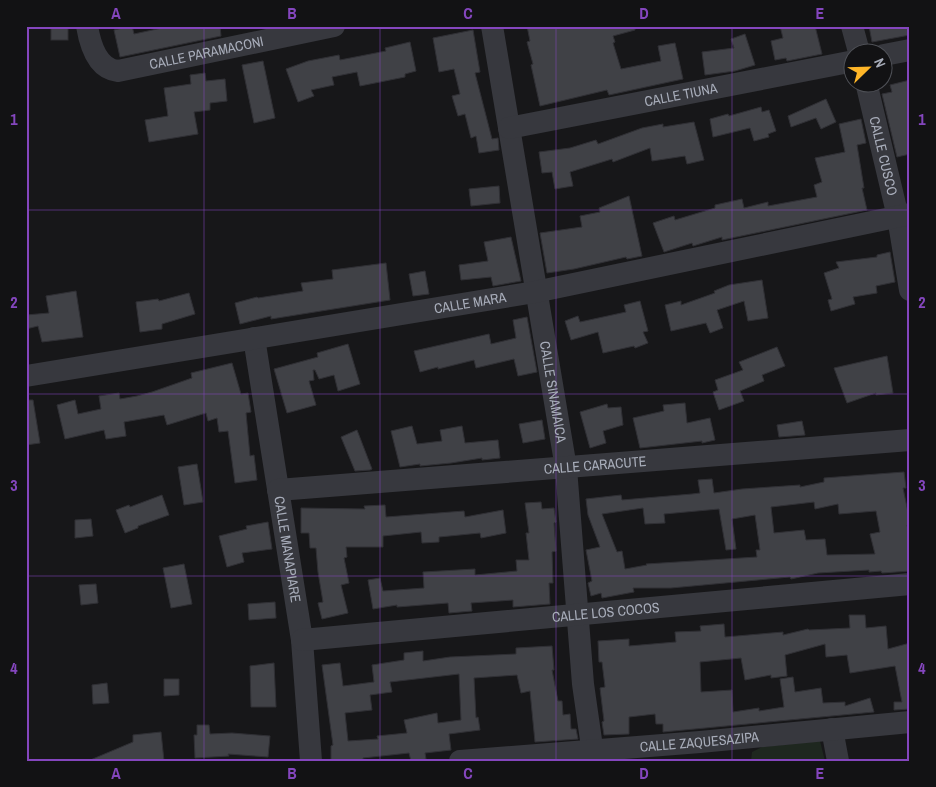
<svg xmlns="http://www.w3.org/2000/svg" width="936" height="787" viewBox="0 0 936 787" font-family="'Archivo Narrow',sans-serif">
	<style>
		.green { fill: #1e271f }
		.building { fill: #404146; stroke: #303035; fill-rule: evenodd }
		.lines { fill: none; stroke-linecap: round; stroke-linejoin: round }
		.minor { stroke: #37383e; stroke-width: 22 }
		.grid { fill: none; stroke: #8446be; stroke-width: 1; stroke-opacity: 0.55 }
		.labels { text-anchor: middle; stroke-width: 4.5; stroke-linejoin: round; paint-order: stroke }
		.street-label { font-size: 14px; fill: #a8adba; stroke: #121214 }
		.neatline { fill: none; stroke: #8446be; stroke-width: 2 }
		.grid-label { font-size: 16px; text-anchor: middle; font-weight: bold; fill: #8446be }
	</style>
	<rect width="100%" height="100%" fill="#171719"/>
	<!-- green -->
	<path class="green" d="M 820,741 L 825,761 L 751,761 L 752,752 L 762,747 Z"/>
	<!-- building -->
	<g class="building">
		<path d="M 132,26 L 134,34 L 171,26 L 220,26 L 221,36 L 120,57 L 114,30 Z"/>
		<path d="M 527,26 L 635,26 L 635,30 L 613,36 L 615,42 L 613,43 L 621,69 L 661,61 L 658,46 L 675,43 L 683,79 L 609,95 L 607,90 L 540,106 L 531,65 L 533,64 L 527,42 L 530,41 Z"/>
		<path d="M 780,26 L 815,26 L 822,54 L 787,61 L 786,58 L 775,60 L 771,41 L 783,38 Z"/>
		<path d="M 869,26 L 910,26 L 910,35 L 872,42 Z"/>
		<rect x="51" y="27" width="17" height="13"/>
		<path d="M 473,30 L 480,72 L 475,73 L 492,139 L 498,138 L 499,150 L 479,153 L 476,136 L 471,138 L 465,114 L 458,116 L 452,96 L 460,94 L 454,69 L 439,72 L 433,38 Z"/>
		<path d="M 745,34 L 755,65 L 735,71 L 705,75 L 702,52 L 734,48 L 731,39 Z"/>
		<path d="M 410,42 L 416,71 L 405,74 L 405,77 L 360,86 L 357,72 L 332,77 L 334,85 L 311,90 L 314,96 L 298,102 L 286,69 L 308,61 L 339,55 L 340,60 L 386,51 L 385,48 Z"/>
		<path d="M 263,61 L 275,118 L 254,123 L 242,65 Z"/>
		<path d="M 205,73 L 206,81 L 225,79 L 227,101 L 210,103 L 210,110 L 194,112 L 198,134 L 149,142 L 145,120 L 168,116 L 164,88 L 191,84 L 190,75 Z"/>
		<path d="M 910,80 L 910,154 L 897,157 L 882,94 L 892,92 L 890,85 Z"/>
		<path d="M 826,99 L 836,122 L 821,129 L 816,118 L 791,127 L 788,116 Z"/>
		<path d="M 761,107 L 762,112 L 769,110 L 776,131 L 768,134 L 769,137 L 754,141 L 750,128 L 713,137 L 710,119 L 728,114 L 729,116 Z"/>
		<path d="M 861,119 L 866,143 L 857,145 L 864,188 L 862,188 L 867,210 L 722,240 L 722,237 L 693,246 L 692,243 L 664,252 L 653,223 L 674,216 L 675,220 L 715,208 L 715,205 L 742,199 L 744,208 L 768,202 L 768,206 L 817,197 L 814,185 L 822,182 L 815,158 L 845,152 L 839,124 Z"/>
		<path d="M 694,122 L 704,160 L 687,164 L 685,156 L 652,161 L 650,148 L 613,162 L 612,159 L 570,172 L 573,186 L 555,189 L 552,172 L 542,173 L 539,152 L 570,148 L 596,140 L 598,144 L 642,128 L 663,124 L 663,127 Z"/>
		<path d="M 499,186 L 500,203 L 471,206 L 469,189 Z"/>
		<path d="M 629,196 L 642,256 L 627,259 L 626,257 L 574,269 L 547,273 L 540,233 L 582,227 L 580,216 L 600,212 L 599,208 Z"/>
		<path d="M 511,237 L 521,281 L 493,286 L 491,277 L 461,280 L 459,265 L 488,261 L 484,242 Z"/>
		<path d="M 890,252 L 895,282 L 876,286 L 877,293 L 853,297 L 855,304 L 831,311 L 828,300 L 832,299 L 824,273 L 839,268 L 836,262 L 877,257 L 877,255 Z"/>
		<path d="M 386,263 L 390,300 L 271,319 L 271,316 L 240,324 L 235,303 L 257,297 L 258,298 L 303,291 L 301,283 L 333,279 L 332,270 Z"/>
		<path d="M 425,271 L 429,294 L 413,296 L 409,274 Z"/>
		<path d="M 762,280 L 768,318 L 748,321 L 744,301 L 717,310 L 723,328 L 710,333 L 706,323 L 671,331 L 665,305 L 681,301 L 681,305 L 715,293 L 714,291 L 729,285 Z"/>
		<path d="M 76,291 L 83,337 L 42,342 L 38,326 L 26,329 L 26,315 L 49,313 L 46,296 Z"/>
		<path d="M 189,293 L 195,314 L 162,324 L 162,329 L 140,332 L 136,302 L 158,299 L 159,301 Z"/>
		<path d="M 640,301 L 648,331 L 643,332 L 648,343 L 635,348 L 634,346 L 603,353 L 598,332 L 571,340 L 565,321 L 578,316 L 580,322 L 626,312 L 624,305 Z"/>
		<path d="M 527,317 L 537,372 L 518,376 L 514,359 L 476,368 L 474,360 L 438,369 L 438,367 L 420,372 L 414,351 L 489,334 L 491,344 L 516,338 L 513,320 Z"/>
		<path d="M 348,344 L 360,384 L 338,391 L 334,375 L 319,379 L 315,370 L 313,370 L 314,380 L 309,381 L 316,405 L 287,413 L 274,369 L 318,357 L 317,353 Z"/>
		<path d="M 777,347 L 785,366 L 762,375 L 764,381 L 740,391 L 744,401 L 719,410 L 713,392 L 718,390 L 715,380 L 743,370 L 739,362 Z"/>
		<path d="M 887,356 L 893,393 L 876,395 L 876,393 L 847,403 L 834,368 Z"/>
		<path d="M 232,363 L 241,394 L 248,393 L 251,412 L 246,413 L 250,456 L 254,455 L 257,480 L 235,483 L 228,431 L 219,432 L 217,418 L 208,421 L 206,413 L 167,425 L 164,415 L 124,422 L 126,436 L 106,439 L 104,430 L 65,439 L 57,405 L 75,400 L 78,414 L 101,409 L 99,396 L 119,393 L 120,399 L 137,396 L 152,392 L 192,378 L 191,373 Z"/>
		<path d="M 26,400 L 33,400 L 40,443 L 26,445 Z"/>
		<path d="M 685,403 L 687,423 L 710,418 L 715,440 L 702,443 L 702,441 L 640,448 L 633,418 L 664,411 L 663,405 Z"/>
		<path d="M 607,404 L 608,408 L 621,407 L 623,425 L 603,431 L 606,443 L 590,448 L 580,412 Z"/>
		<path d="M 542,420 L 545,439 L 523,443 L 519,424 Z"/>
		<path d="M 802,421 L 805,435 L 779,437 L 777,425 Z"/>
		<path d="M 412,426 L 417,444 L 442,441 L 440,430 L 462,426 L 465,443 L 498,440 L 500,458 L 482,460 L 482,458 L 451,463 L 420,466 L 420,464 L 400,467 L 391,431 Z"/>
		<path d="M 357,430 L 372,469 L 370,470 L 355,471 L 341,437 Z"/>
		<path d="M 197,464 L 203,502 L 184,505 L 178,467 Z"/>
		<path d="M 904,472 L 906,488 L 903,488 L 910,522 L 910,524 L 907,525 L 910,537 L 910,571 L 882,573 L 881,571 L 869,572 L 869,570 L 818,573 L 791,579 L 790,577 L 671,588 L 633,588 L 634,592 L 602,598 L 601,593 L 591,596 L 588,583 L 592,581 L 586,550 L 600,547 L 588,515 L 586,499 L 621,495 L 622,500 L 692,494 L 700,493 L 698,480 L 712,479 L 714,493 L 742,489 L 800,485 L 800,487 L 824,482 L 824,478 ZM 814,502 L 815,509 L 838,504 L 839,514 L 876,511 L 880,532 L 870,534 L 875,554 L 827,555 L 825,539 L 806,540 L 804,530 L 774,533 L 771,507 ZM 643,508 L 645,524 L 665,523 L 664,514 L 719,509 L 726,550 L 736,549 L 732,519 L 755,515 L 760,550 L 756,550 L 757,557 L 646,564 L 647,565 L 625,569 L 622,551 L 617,552 L 602,514 Z"/>
		<path d="M 162,495 L 169,515 L 138,526 L 138,528 L 125,533 L 116,510 L 129,505 L 130,507 Z"/>
		<path d="M 541,502 L 542,509 L 554,508 L 556,522 L 554,523 L 556,551 L 552,552 L 553,583 L 549,583 L 550,604 L 513,607 L 513,600 L 471,603 L 472,611 L 449,613 L 448,603 L 397,607 L 397,605 L 373,609 L 368,580 L 380,578 L 383,591 L 424,588 L 423,572 L 475,569 L 475,575 L 517,571 L 516,560 L 529,560 L 526,533 L 529,533 L 525,503 Z"/>
		<path d="M 385,505 L 386,517 L 464,511 L 465,517 L 503,510 L 506,533 L 481,538 L 480,533 L 439,537 L 439,542 L 422,543 L 421,532 L 383,536 L 383,547 L 346,547 L 347,557 L 344,558 L 349,583 L 341,585 L 348,613 L 322,619 L 318,603 L 323,602 L 318,572 L 316,548 L 310,548 L 309,533 L 301,533 L 301,508 L 365,509 L 364,506 Z"/>
		<path d="M 91,519 L 93,536 L 75,538 L 75,520 Z"/>
		<path d="M 268,522 L 272,549 L 242,553 L 244,562 L 227,567 L 219,536 L 247,529 L 246,526 Z"/>
		<path d="M 184,564 L 192,604 L 171,608 L 163,568 Z"/>
		<path d="M 96,584 L 98,603 L 81,605 L 79,585 Z"/>
		<path d="M 275,602 L 276,618 L 249,620 L 248,604 Z"/>
		<path d="M 849,615 L 865,615 L 866,628 L 886,626 L 888,649 L 910,643 L 910,709 L 894,710 L 894,702 L 902,702 L 895,666 L 850,673 L 847,655 L 826,657 L 825,644 L 785,655 L 787,676 L 771,678 L 771,675 L 745,680 L 741,658 L 700,662 L 701,692 L 732,690 L 733,712 L 759,708 L 759,711 L 784,707 L 780,679 L 793,677 L 795,692 L 821,688 L 823,703 L 845,702 L 845,706 L 870,698 L 874,712 L 663,732 L 663,724 L 656,724 L 655,714 L 629,717 L 629,734 L 604,735 L 602,722 L 604,721 L 600,688 L 605,687 L 602,662 L 599,662 L 598,641 L 629,639 L 629,646 L 676,642 L 675,632 L 701,631 L 700,626 L 724,624 L 725,637 L 783,632 L 783,635 L 808,629 L 809,630 L 850,628 Z"/>
		<path d="M 552,646 L 554,670 L 552,670 L 558,701 L 562,701 L 563,715 L 570,714 L 571,729 L 576,729 L 578,739 L 535,742 L 530,691 L 521,693 L 517,675 L 474,678 L 476,718 L 478,717 L 480,730 L 449,734 L 451,750 L 425,753 L 426,759 L 418,761 L 411,761 L 409,753 L 363,758 L 363,761 L 331,761 L 331,746 L 333,745 L 322,665 L 340,663 L 343,686 L 374,682 L 372,665 L 404,660 L 404,653 L 423,651 L 423,661 L 450,657 L 516,654 L 516,648 ZM 459,674 L 461,720 L 438,723 L 437,713 L 404,720 L 407,733 L 377,736 L 378,739 L 348,741 L 345,713 L 372,710 L 370,695 L 392,692 L 390,682 Z"/>
		<path d="M 274,663 L 276,707 L 251,707 L 250,666 Z"/>
		<path d="M 164,679 L 179,679 L 179,695 L 164,696 Z"/>
		<path d="M 107,683 L 109,703 L 93,704 L 92,685 Z"/>
		<path d="M 197,725 L 209,725 L 210,734 L 232,733 L 270,736 L 268,757 L 228,754 L 229,756 L 195,758 L 194,735 L 197,735 Z"/>
		<path d="M 161,732 L 164,761 L 88,761 L 133,742 L 133,735 Z"/>
	</g>
	<g class="lines">
		<!-- minor -->
		<g class="minor">
			<path id="s1" d="M 87,26 C 90,44 97,69 118,71 L 334,26"/>
			<path id="s2" d="M 492,26 L 566,468 L 583,684 L 594,761"/>
			<path d="M 852,26 L 859,52"/>
			<path d="M 884,55 L 910,50"/>
			<path id="s3" d="M 866,82 L 898,217 L 910,290"/>
			<path id="s4" d="M 509,128 L 854,61"/>
			<path id="s5" d="M 254,338 L 302,640 L 311,761"/>
			<path id="s6" d="M 26,376 L 535,292 L 910,214"/>
			<path id="s7" d="M 278,490 L 910,440"/>
			<path id="s8" d="M 302,640 L 910,584"/>
			<path d="M 832,729 L 838,761"/>
			<path id="s9" d="M 460,761 L 700,742 L 910,722"/>
		</g>
	</g>
	<!-- grid -->
	<path class="grid" d="M 204,26 L 204,761M 380,26 L 380,761M 556,26 L 556,761M 732,26 L 732,761M 26,210 L 910,210M 26,394 L 910,394M 26,576 L 910,576"/>
	<g class="labels">
		<!-- street labels -->
		<g class="street-label">
			<text dy="5" stroke="none"><textPath href="#s1" startOffset="149">CALLE PARAMACONI</textPath></text>
			<text dy="5" stroke="none"><textPath href="#s4" startOffset="175">CALLE TIUNA</textPath></text>
			<text dy="5" stroke="none"><textPath href="#s3" startOffset="76">CALLE CUSCO</textPath></text>
			<text dy="5" stroke="none"><textPath href="#s6" startOffset="450">CALLE MARA</textPath></text>
			<text dy="5" stroke="none"><textPath href="#s2" startOffset="371">CALLE SINAMAICA</textPath></text>
			<text dy="5" stroke="none"><textPath href="#s7" startOffset="318">CALLE CARACUTE</textPath></text>
			<text dy="5" stroke="none"><textPath href="#s5" startOffset="214">CALLE MANAPIARE</textPath></text>
			<text dy="5" stroke="none"><textPath href="#s8" startOffset="305">CALLE LOS COCOS</textPath></text>
			<text dy="5" stroke="none"><textPath href="#s9" startOffset="240">CALLE ZAQUESAZIPA</textPath></text>
		</g>
	</g>
	<!-- border -->
	<rect width="936" height="787" fill="none" stroke="#121214" stroke-width="55"/>
	<!-- north arrow -->
	<g transform="translate(868 68) rotate(67)"><circle r="24" fill="#121214" stroke="#4e5056"/>
	<path d="M0-4L9 19L0 12L-9 19Z" fill="#ffb628"/>
	<text y="-8" font-size="14" font-weight="bold" text-anchor="middle" fill="#a8adba">N</text>
	</g>
	<rect x="28" y="28" width="880" height="732" class="neatline"/>
	<g class="grid-label">
		<text x="116" y="19">A</text>
		<text x="292" y="19">B</text>
		<text x="468" y="19">C</text>
		<text x="644" y="19">D</text>
		<text x="820" y="19">E</text>
		<text x="14" y="125">1</text>
		<text x="922" y="125">1</text>
		<text x="14" y="308">2</text>
		<text x="922" y="308">2</text>
		<text x="14" y="491">3</text>
		<text x="922" y="491">3</text>
		<text x="14" y="674">4</text>
		<text x="922" y="674">4</text>
		<text x="116" y="779">A</text>
		<text x="292" y="779">B</text>
		<text x="468" y="779">C</text>
		<text x="644" y="779">D</text>
		<text x="820" y="779">E</text>
	</g>
</svg>
